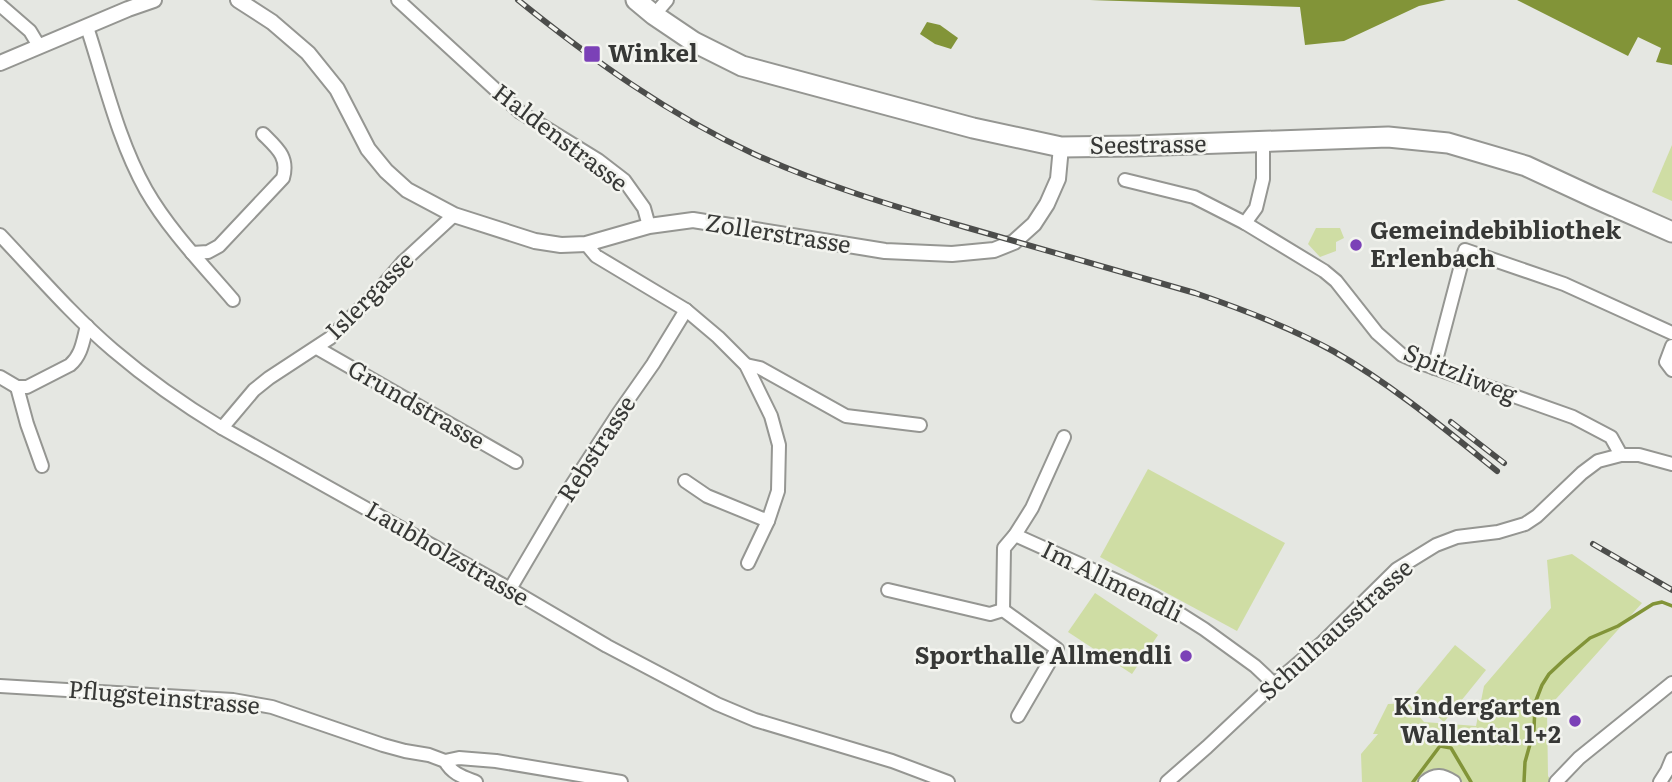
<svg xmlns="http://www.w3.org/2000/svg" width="1672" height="782" viewBox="0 0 1672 782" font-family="Literata,serif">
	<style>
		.green { fill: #cfdda4 }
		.water { fill: #829438 }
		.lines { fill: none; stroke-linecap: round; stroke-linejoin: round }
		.stream { stroke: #829438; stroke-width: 3.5 }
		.minor-casing { stroke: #959692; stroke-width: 16 }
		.tertiary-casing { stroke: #959692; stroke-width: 18 }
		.primary-casing { stroke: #959692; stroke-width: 23 }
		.minor { stroke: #fff; stroke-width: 12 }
		.tertiary { stroke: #fff; stroke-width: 14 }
		.primary { stroke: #fff; stroke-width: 19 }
		.rail-casing { stroke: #4c4d4b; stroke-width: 6 }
		.rail { stroke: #f3f4ef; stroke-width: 3.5; stroke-dasharray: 10; stroke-linecap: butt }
		.poi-dot { fill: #7b41b7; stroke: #f3f4ef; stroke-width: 2.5 }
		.labels { text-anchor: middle; stroke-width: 5; stroke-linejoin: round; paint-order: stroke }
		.poi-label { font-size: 24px; font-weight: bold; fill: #373836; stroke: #f3f4ef; text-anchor: start }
		.street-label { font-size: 24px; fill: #373836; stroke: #f3f4ef }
	</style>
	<rect width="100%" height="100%" fill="#e5e7e2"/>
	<!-- green -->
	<g class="green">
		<path d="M 1672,145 L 1672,201 L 1652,192 Z"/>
		<path d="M 1316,228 L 1340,228 L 1344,238 L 1336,242 L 1336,251 L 1320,257 L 1308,244 Z"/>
		<path d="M 1148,469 L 1285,543 L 1237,631 L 1100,557 Z"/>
		<path d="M 1572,554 L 1642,603 L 1547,709 L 1548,776 L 1552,782 L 1362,782 L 1361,754 L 1378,734 L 1373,734 L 1388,704 L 1408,703 L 1424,722 L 1476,726 L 1484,686 L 1551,608 L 1547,560 Z"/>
		<path d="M 1095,593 L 1158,635 L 1132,674 L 1068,632 Z"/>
		<path d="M 1455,645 L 1486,670 L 1444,722 L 1413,696 Z"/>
	</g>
	<!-- water -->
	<g class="water">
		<path d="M 1090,0 L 1446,0 L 1419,6 L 1344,41 L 1305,45 L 1300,7 Z"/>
		<path d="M 1517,0 L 1672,0 L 1672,65 L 1656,62 L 1661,48 L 1638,37 L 1628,56 Z"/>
		<path d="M 927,22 L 940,25 L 958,38 L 951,49 L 935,44 L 920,34 Z"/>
	</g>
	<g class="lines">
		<!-- stream -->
		<g class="stream">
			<path d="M 1413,782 L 1440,746 L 1451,748 L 1471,782"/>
			<path d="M 1524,782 L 1525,762 L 1534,730 L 1535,703 L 1542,685 L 1549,674 L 1565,659 L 1590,638 L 1618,626 L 1653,604 L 1662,602 L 1672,606"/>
		</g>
		<!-- minor casing -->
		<g class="minor-casing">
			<g id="minor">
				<path d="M 398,0 L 520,112 L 598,160 L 624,180 L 644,208 L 649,226"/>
				<path d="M 0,5 L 30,31 L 39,46"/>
				<path d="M 654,15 L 667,0"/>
				<path d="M 87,27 C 105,82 118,140 146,190 C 169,230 203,265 233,300"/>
				<path d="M 1125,180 L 1194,197 L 1245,223 L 1256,208 L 1263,179 L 1263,142"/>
				<path d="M 1245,223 L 1324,271 L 1336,281 L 1377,333 L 1402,355 L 1418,362 L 1573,417 L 1611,437 L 1621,455"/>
				<path d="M 0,235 C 37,274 72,315 113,350 C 147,379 184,405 222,428 L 510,589 L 607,646 L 717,704 L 755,720 L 892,761 L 948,782"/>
				<path d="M 586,244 L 596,256 L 686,310 L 718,337 L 746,365 L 771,416 L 779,445 L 778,491 L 768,521 L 748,563"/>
				<path d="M 192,253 L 208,252 L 219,246 L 283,178 C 289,157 277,148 263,134"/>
				<path d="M 1672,346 L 1666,362 L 1672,370"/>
				<path d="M 317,348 L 516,462"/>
				<path d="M 746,365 L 760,368 L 846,416 L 920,425"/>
				<path d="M 1434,368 L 1465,250 L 1564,284 L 1672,333"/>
				<path d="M 0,377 L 17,387"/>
				<path d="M 17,387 L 27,387 L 70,365 C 82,355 83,340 87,326"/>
				<path d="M 17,387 L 27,424 L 42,466"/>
				<path d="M 222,428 L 254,390 L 269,378 L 330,338 L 380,289 L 403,262 L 454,215"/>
				<path d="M 685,481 L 707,496 L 768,521"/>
				<path d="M 1015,535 L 1155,598 L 1204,629 L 1255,666 L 1274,684"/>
				<path d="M 510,589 L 566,494 L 618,414 L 653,364 L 686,310"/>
				<path d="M 888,590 L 990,614 L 1003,610"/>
				<path d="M 1003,610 L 1004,548 L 1015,535 L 1032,508 L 1064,437"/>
				<path d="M 1003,610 L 1057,649 L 1018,716"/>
				<path d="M 0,686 L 233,700 L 272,707 L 383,745 L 405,751 L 429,755 L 445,761 L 459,758 L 496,761 L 621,782"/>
				<path d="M 445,761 C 452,774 463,777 476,782"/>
				<path d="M 1167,782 L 1207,747 L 1274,684 L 1323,642 L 1397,569 L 1436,545 L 1457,537 L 1498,532 L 1525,524 L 1537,516 L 1582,473 L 1598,461 L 1621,455 L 1639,455 L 1672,464"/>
				<path d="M 1425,782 C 1435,773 1443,775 1454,782"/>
				<path d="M 1556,782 L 1579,758 L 1672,683"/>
				<path d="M 1660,782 L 1667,771 L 1672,759"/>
			</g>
		</g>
		<!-- tertiary casing -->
		<g class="tertiary-casing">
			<g id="tertiary">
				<path d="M 238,0 L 272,22 L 308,53 L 337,89 L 368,149 L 386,171 L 407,190 L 454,215 L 535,241 L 561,245 L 586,244 L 649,226 L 693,220 L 885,251 L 952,254 L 994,250 L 1014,242 L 1034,224 L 1047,204 L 1058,179 L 1061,147"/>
				<path d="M 0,63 L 128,9 L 154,0"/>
			</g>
		</g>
		<!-- primary casing -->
		<g class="primary-casing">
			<path id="primary" d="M 636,0 L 654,15 L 694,42 L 742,66 L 973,128 L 1061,147 L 1135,146 L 1388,137 L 1448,143 L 1526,166 L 1595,198 L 1672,232"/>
		</g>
		<!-- minor -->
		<use href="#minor" class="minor"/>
		<!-- tertiary -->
		<use href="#tertiary" class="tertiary"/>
		<!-- primary -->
		<use href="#primary" class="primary"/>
		<!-- rail casing -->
		<g class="rail-casing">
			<g id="rail">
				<path d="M 518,0 C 591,59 668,114 754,154 C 822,185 893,206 965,227 C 1041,249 1118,271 1195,293 C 1242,309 1289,327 1333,351 C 1391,384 1445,429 1497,471"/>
				<path d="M 1451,422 L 1504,463"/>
				<path d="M 1593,544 L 1672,590"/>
			</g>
		</g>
		<!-- rail -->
		<use href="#rail" class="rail"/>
	</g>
	<!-- markers -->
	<g class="poi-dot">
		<rect x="583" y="45" width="18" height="18" rx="3.5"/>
		<circle cx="1356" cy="245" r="7"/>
		<circle cx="1186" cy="656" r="7"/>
		<circle cx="1575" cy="721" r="7"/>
	</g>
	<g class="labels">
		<!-- poi labels -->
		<g class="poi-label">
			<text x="608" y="62">Winkel</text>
			<text x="1370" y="239">Gemeindebibliothek<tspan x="1370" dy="28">Erlenbach</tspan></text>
			<text x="1172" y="664" text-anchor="end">Sporthalle Allmendli</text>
			<text x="1561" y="715" text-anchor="end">Kindergarten<tspan x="1561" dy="28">Wallental 1+2</tspan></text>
		</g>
		<!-- street labels -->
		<g class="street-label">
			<text transform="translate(560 138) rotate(37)" y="8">Haldenstrasse</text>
			<text transform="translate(1148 145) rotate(-1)" y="8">Seestrasse</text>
			<text transform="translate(778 234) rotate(9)" y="8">Zollerstrasse</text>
			<text transform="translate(370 296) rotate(-45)" y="8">Islergasse</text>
			<text transform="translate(1460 374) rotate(22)" y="8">Spitzliweg</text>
			<text transform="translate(416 405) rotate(30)" y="8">Grundstrasse</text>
			<text transform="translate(597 449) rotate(-57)" y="8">Rebstrasse</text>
			<text transform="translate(447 554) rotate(30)" y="8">Laubholzstrasse</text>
			<text transform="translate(1112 582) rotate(26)" y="8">Im Allmendli</text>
			<text transform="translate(1336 630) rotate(-42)" y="8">Schulhausstrasse</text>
			<text transform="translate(164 698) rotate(5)" y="8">Pflugsteinstrasse</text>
		</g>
	</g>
</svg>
